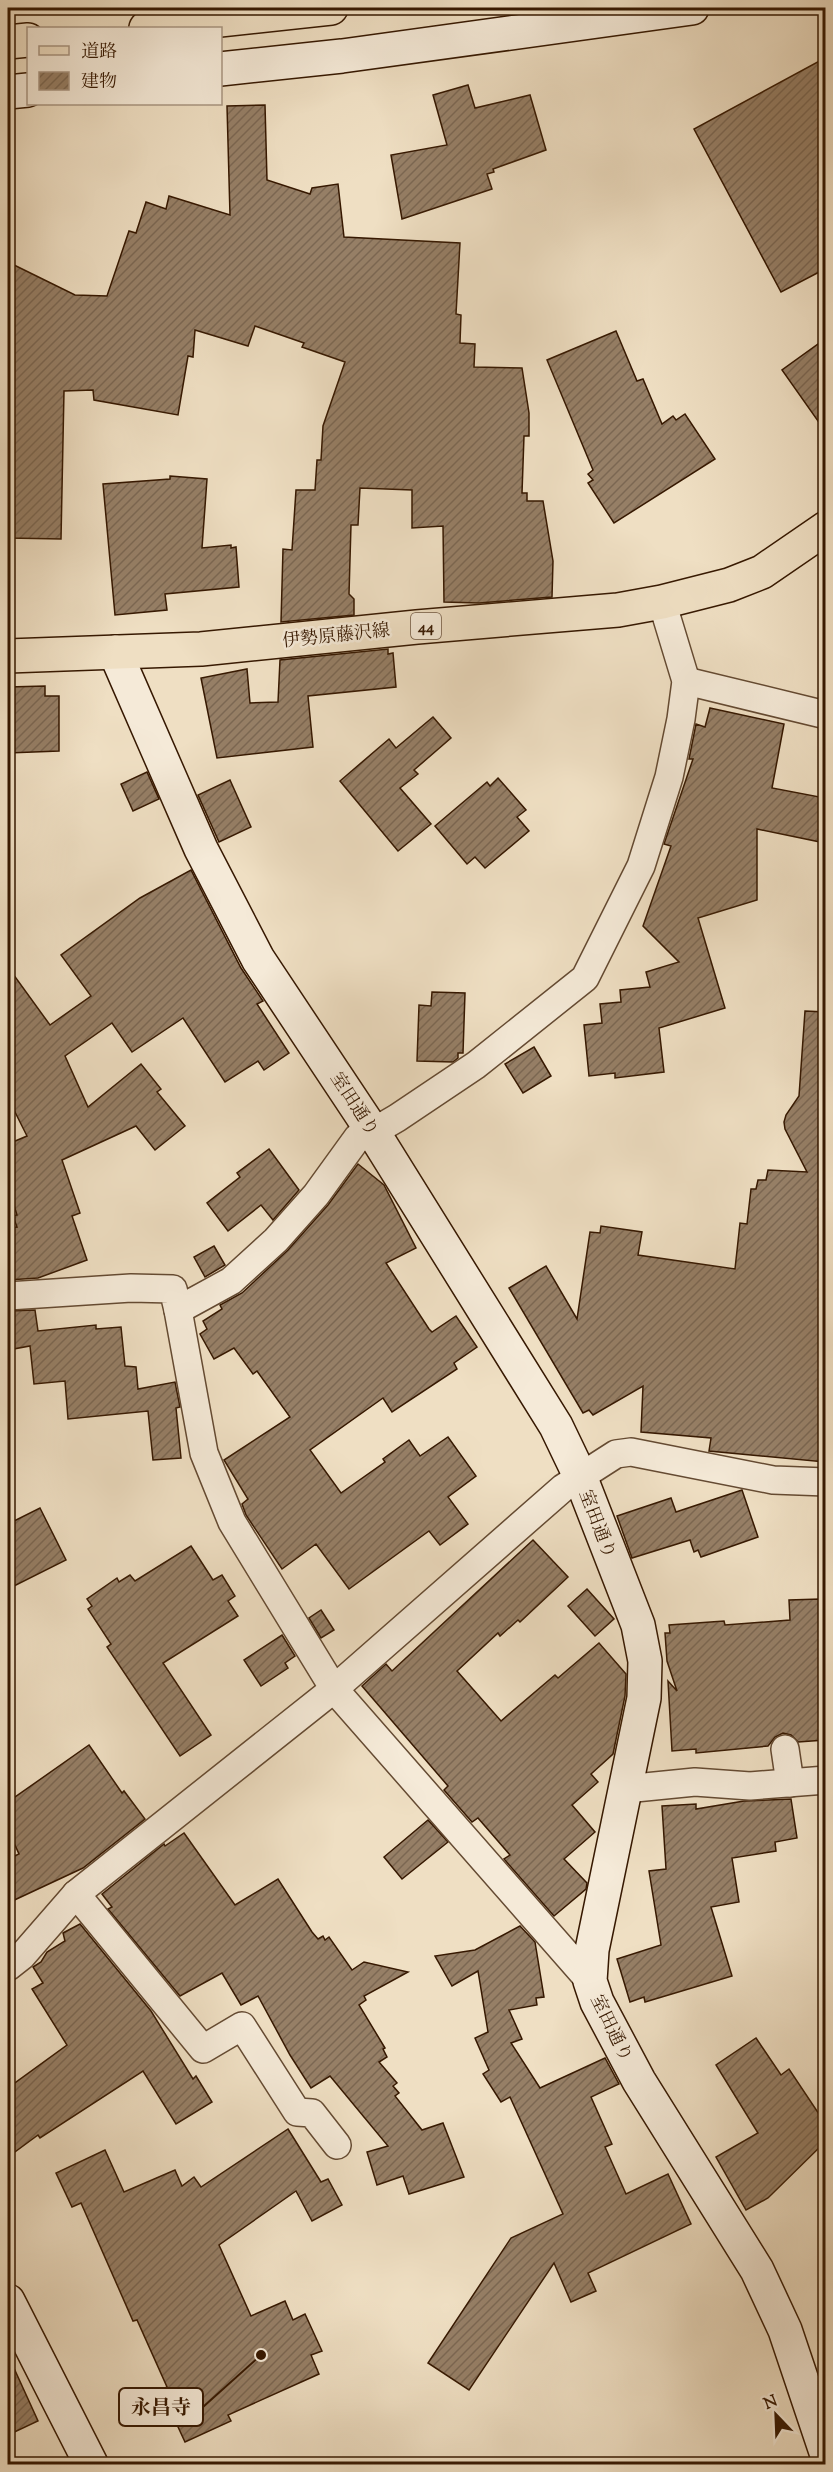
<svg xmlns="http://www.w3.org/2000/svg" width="833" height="2472" viewBox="0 0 833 2472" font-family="'Sorts Mill Goudy','Noto Serif JP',serif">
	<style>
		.building { fill: url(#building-hatch); stroke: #361801; stroke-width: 1.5 }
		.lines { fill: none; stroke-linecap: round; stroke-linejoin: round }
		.street-casing { stroke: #644a32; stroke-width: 30 }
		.secondary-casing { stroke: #361801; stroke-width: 36 }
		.primary-casing { stroke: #361801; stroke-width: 36 }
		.highway-casing { stroke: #361801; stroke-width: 36 }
		.street { stroke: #f5ead8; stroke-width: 27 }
		.secondary { stroke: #f5ead8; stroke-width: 33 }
		.primary { stroke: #efdfc3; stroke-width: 33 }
		.highway { stroke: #efdfc3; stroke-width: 33 }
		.labels { text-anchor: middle; stroke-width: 5; stroke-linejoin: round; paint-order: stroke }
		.shield { fill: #f5ead8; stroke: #6f5742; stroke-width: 1.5 }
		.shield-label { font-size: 16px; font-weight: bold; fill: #361801 }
		.street-label { font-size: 18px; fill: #361801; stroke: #f5ead8 }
		.leader { fill: none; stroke: #361801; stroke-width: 2 }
		.callout-dot { fill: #361801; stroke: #f5ead8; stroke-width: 2 }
		.callout { fill: #f5ead8; stroke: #361801; stroke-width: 2 }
		.callout-label { font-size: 20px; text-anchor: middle; font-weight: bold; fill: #361801 }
	</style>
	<defs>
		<pattern id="building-hatch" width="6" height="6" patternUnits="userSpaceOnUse" patternTransform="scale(1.5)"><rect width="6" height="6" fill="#967f66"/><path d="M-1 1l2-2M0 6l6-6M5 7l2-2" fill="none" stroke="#7b6752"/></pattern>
	</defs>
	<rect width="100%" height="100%" fill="#efdfc3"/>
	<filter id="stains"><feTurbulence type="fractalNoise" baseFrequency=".00333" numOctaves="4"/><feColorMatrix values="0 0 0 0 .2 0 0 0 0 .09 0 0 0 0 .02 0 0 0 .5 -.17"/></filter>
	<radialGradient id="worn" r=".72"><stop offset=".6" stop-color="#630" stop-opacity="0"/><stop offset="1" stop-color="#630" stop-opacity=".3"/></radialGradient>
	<!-- building -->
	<g class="building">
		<path d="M 825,58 L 825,269 L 781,292 L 694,129 Z"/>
		<path d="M 468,85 L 475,108 L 530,95 L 546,150 L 493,169 L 494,172 L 487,174 L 492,189 L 402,219 L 391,155 L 447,145 L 433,95 Z"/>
		<path d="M 265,105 L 267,180 L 310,194 L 312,188 L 338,184 L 344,237 L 460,243 L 456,314 L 461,315 L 460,343 L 475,344 L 474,367 L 522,368 L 529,413 L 529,436 L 524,436 L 522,493 L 527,493 L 527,501 L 543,501 L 553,561 L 552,597 L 479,603 L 444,602 L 443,526 L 412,528 L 412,490 L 360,488 L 358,525 L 351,525 L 349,594 L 354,599 L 354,615 L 281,622 L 283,549 L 292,550 L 296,490 L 315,490 L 317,460 L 321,460 L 323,426 L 345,362 L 302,347 L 304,343 L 255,326 L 248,346 L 195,330 L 193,357 L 188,356 L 178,415 L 94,400 L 93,390 L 64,391 L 61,539 L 8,538 L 8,262 L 75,295 L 107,296 L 129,231 L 136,233 L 146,202 L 166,209 L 169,196 L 230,215 L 227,106 Z"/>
		<path d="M 616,331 L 637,381 L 643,379 L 662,424 L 673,416 L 676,420 L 685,414 L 715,459 L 614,523 L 588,483 L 593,480 L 588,474 L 593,470 L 547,360 Z"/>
		<path d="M 825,339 L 825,431 L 782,370 Z"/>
		<path d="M 170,476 L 207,479 L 202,548 L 231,545 L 231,548 L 236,547 L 239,587 L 165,594 L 167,610 L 115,615 L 103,484 L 170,479 Z"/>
		<path d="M 388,649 L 388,654 L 393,653 L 396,687 L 308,696 L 313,747 L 217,758 L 201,678 L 247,669 L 250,703 L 278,702 L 280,660 Z"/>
		<path d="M 45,686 L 45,696 L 59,696 L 59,751 L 8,753 L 8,687 Z"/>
		<path d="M 710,708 L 784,724 L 772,788 L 825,798 L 825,843 L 757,829 L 757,900 L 698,918 L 725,1008 L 659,1028 L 664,1072 L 615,1078 L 615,1073 L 589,1076 L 584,1025 L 602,1023 L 600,1004 L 621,1002 L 620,990 L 650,987 L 646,972 L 679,962 L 643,926 L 671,846 L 664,844 L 693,759 L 689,759 L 696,724 L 705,727 Z"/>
		<path d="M 433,717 L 451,738 L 414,770 L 418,774 L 400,788 L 431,824 L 398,851 L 340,781 L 389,739 L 396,748 Z"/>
		<path d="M 147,772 L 159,799 L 133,811 L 121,784 Z"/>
		<path d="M 498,778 L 526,810 L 517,817 L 529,831 L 485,868 L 475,857 L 467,864 L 435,826 L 487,782 L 490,786 Z"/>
		<path d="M 230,780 L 251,827 L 219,842 L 198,795 Z"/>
		<path d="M 191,870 L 241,968 L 263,1001 L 257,1004 L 289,1053 L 264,1070 L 258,1061 L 225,1082 L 183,1018 L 132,1052 L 112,1023 L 65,1056 L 88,1107 L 141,1064 L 161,1089 L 157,1092 L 185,1126 L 155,1150 L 136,1126 L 62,1160 L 80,1213 L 72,1216 L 87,1260 L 38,1278 L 8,1280 L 8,1228 L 17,1227 L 13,1216 L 17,1215 L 8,1186 L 8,1144 L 27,1136 L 8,1098 L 8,967 L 50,1025 L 91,996 L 61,955 L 140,898 Z"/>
		<path d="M 432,992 L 465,993 L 463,1053 L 458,1053 L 458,1058 L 453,1062 L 417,1061 L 419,1005 L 431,1006 Z"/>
		<path d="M 805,1011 L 825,1012 L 825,1462 L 709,1451 L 711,1438 L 641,1432 L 643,1386 L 593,1415 L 589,1410 L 583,1413 L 509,1288 L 546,1266 L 577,1319 L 590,1232 L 600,1233 L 601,1226 L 642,1232 L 638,1255 L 735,1269 L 740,1223 L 747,1224 L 751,1189 L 756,1189 L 758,1180 L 766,1180 L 768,1170 L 807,1172 L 785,1129 L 784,1122 L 786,1115 L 799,1096 Z"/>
		<path d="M 534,1047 L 551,1076 L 523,1093 L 505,1064 Z"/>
		<path d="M 269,1149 L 299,1190 L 273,1220 L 261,1205 L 228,1231 L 207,1203 L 240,1177 L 237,1173 Z"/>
		<path d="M 358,1164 L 384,1185 L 416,1248 L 386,1263 L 429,1329 L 432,1332 L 456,1316 L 477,1347 L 454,1363 L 457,1369 L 392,1412 L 383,1398 L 310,1450 L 341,1493 L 385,1462 L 383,1459 L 409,1440 L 420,1456 L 448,1437 L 476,1476 L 448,1497 L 468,1524 L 440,1545 L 429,1531 L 349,1589 L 316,1544 L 282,1569 L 246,1515 L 242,1504 L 248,1499 L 224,1460 L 290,1417 L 257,1371 L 253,1374 L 234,1348 L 214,1359 L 200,1334 L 207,1329 L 203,1321 L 222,1309 L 220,1305 L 242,1293 L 288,1250 L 328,1205 Z"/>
		<path d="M 214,1246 L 225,1265 L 205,1277 L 194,1257 Z"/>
		<path d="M 35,1310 L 38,1331 L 96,1325 L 96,1329 L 121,1327 L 125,1366 L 136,1367 L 138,1389 L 175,1382 L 180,1407 L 176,1408 L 181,1458 L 153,1460 L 148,1411 L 68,1419 L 65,1381 L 34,1384 L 30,1346 L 8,1350 L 8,1311 Z"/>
		<path d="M 742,1490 L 758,1537 L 701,1557 L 698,1550 L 694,1552 L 690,1540 L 632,1558 L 617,1516 L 671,1498 L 676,1512 Z"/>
		<path d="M 40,1508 L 66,1560 L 8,1589 L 8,1524 Z"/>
		<path d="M 533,1540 L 568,1577 L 520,1622 L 518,1620 L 500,1636 L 498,1633 L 457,1671 L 501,1721 L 555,1675 L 558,1678 L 599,1643 L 626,1674 L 625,1696 L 613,1754 L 591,1774 L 598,1782 L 572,1805 L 595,1832 L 564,1859 L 587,1883 L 586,1889 L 554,1916 L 504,1859 L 510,1855 L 478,1818 L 472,1822 L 444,1790 L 448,1786 L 362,1686 L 386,1664 L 392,1671 Z"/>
		<path d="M 191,1546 L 213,1580 L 222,1575 L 235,1596 L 228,1601 L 238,1616 L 163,1663 L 211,1735 L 180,1756 L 107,1647 L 111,1644 L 88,1609 L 92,1606 L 87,1599 L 117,1578 L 119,1582 L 130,1575 L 135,1581 Z"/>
		<path d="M 587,1589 L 614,1619 L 595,1636 L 568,1606 Z"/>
		<path d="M 820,1599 L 821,1628 L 825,1628 L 825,1740 L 798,1742 L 791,1735 L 783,1733 L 775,1737 L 768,1746 L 696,1753 L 696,1749 L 672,1751 L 668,1681 L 677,1691 L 667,1661 L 665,1633 L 670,1633 L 669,1625 L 724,1621 L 725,1625 L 790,1620 L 789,1600 Z"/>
		<path d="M 321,1610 L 334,1630 L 321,1638 L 309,1618 Z"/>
		<path d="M 282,1635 L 295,1656 L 285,1663 L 288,1668 L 261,1686 L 244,1660 Z"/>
		<path d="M 89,1745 L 122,1793 L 124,1791 L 145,1819 L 83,1868 L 8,1903 L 8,1859 L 19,1854 L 8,1830 L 8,1802 Z"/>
		<path d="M 791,1799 L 797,1838 L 775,1842 L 776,1851 L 732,1858 L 739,1902 L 711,1907 L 732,1976 L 645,2002 L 644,1997 L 630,2002 L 617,1959 L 661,1945 L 649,1871 L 666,1869 L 662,1806 L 696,1804 L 696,1809 L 744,1801 Z"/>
		<path d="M 428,1820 L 448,1842 L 402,1879 L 384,1857 Z"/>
		<path d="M 184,1833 L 235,1905 L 278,1879 L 312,1932 L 318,1939 L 323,1936 L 325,1940 L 329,1937 L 352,1970 L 364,1962 L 408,1972 L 364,1996 L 366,2000 L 359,2005 L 385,2048 L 383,2049 L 387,2057 L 379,2062 L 397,2083 L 393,2086 L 399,2093 L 395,2096 L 422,2130 L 443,2123 L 464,2177 L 409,2194 L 403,2176 L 377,2185 L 367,2152 L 388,2146 L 330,2076 L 311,2088 L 290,2055 L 258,1996 L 241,2005 L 222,1973 L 180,1996 L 108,1909 L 112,1907 L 102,1894 L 164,1844 L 165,1846 Z"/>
		<path d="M 80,1924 L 151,2011 L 193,2079 L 196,2076 L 212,2102 L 176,2124 L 143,2071 L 40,2138 L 38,2135 L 8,2157 L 8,2088 L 67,2045 L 32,1989 L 43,1983 L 33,1967 L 41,1962 L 47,1952 L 65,1941 L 63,1933 Z"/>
		<path d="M 520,1926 L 535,1942 L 544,1997 L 536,1998 L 537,2005 L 509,2010 L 522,2039 L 511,2043 L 540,2088 L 605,2058 L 619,2084 L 591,2097 L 612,2144 L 605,2147 L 626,2194 L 668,2174 L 691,2224 L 588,2273 L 596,2291 L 571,2302 L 554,2263 L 469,2390 L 428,2363 L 511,2238 L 563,2214 L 510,2097 L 501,2102 L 483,2074 L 489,2070 L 475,2038 L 488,2032 L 478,1971 L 452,1986 L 435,1956 L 475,1950 Z"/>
		<path d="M 756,2038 L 781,2075 L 789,2069 L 825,2123 L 825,2142 L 768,2198 L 746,2210 L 716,2157 L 758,2133 L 716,2065 Z"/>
		<path d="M 288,2129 L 321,2182 L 328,2179 L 342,2205 L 312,2221 L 296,2191 L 219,2245 L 251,2316 L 285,2301 L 293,2320 L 305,2314 L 322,2351 L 311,2355 L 319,2374 L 228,2415 L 231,2421 L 185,2442 L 161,2390 L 167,2387 L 137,2320 L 133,2321 L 81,2203 L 72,2207 L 56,2173 L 105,2150 L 124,2192 L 175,2170 L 182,2186 L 194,2177 L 201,2187 Z"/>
		<path d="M 8,2355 L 38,2421 L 8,2435 Z"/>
	</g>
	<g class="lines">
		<!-- street casing -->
		<g class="street-casing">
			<g id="street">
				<path d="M 686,681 L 826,715"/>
				<path d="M 8,1296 L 131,1288 L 173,1289 L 178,1310 L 231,1281 L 276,1240 L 316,1195 L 358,1137 L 373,1132 L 397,1118 L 476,1065 L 585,978 L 641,866 L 669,777 L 681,719 L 686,681 L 662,602"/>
				<path d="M 178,1310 L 204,1453 L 232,1522 L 334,1689 L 590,1981"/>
				<path d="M 785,1749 L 790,1783"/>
				<path d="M 625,1789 L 695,1782 L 750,1786 L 826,1780"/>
				<path d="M 76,1894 L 203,2049 L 242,2026 L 297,2112 L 312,2113 L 337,2145"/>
				<path d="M 8,1967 L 22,1956 L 76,1894 L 334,1689 L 563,1488 L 616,1454 L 631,1452 L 773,1480 L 826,1482"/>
			</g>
		</g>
		<!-- secondary casing -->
		<g class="secondary-casing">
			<g id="secondary">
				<path d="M 220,69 L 342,56 L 692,8"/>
				<path d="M 8,92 L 28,90"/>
				<path d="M 115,652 L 201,849 L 258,959 L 373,1132 L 556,1426 L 580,1476 L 638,1625 L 645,1661 L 644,1698 L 592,1950 L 590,1981 L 597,2002 L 639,2081 L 757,2270 L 785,2330 L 826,2452"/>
				<path d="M 8,2301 L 91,2464"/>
			</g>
		</g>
		<!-- primary casing -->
		<g class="primary-casing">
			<path id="primary" d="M 8,656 L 201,649 L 417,627 L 618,610 L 662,602 L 729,585 L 762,572 L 826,528"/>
		</g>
		<!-- highway casing -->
		<g class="highway-casing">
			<g id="highway">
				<path d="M 146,28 L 331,8"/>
				<path d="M 8,42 L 28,40"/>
			</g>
		</g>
		<!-- street -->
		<use href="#street" class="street"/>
		<!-- secondary -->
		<use href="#secondary" class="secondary"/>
		<!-- primary -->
		<use href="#primary" class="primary"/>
		<!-- highway -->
		<use href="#highway" class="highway"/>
	</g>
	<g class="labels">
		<!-- shield labels -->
		<rect class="shield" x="411" y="613" width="30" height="26" rx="4.5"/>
		<g class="shield-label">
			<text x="426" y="632">44</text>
		</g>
		<!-- street labels -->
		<g class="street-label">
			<text transform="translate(336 635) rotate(-6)" y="6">伊勢原藤沢線</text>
			<text transform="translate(355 1104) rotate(57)" y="6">室田通り</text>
			<text transform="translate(598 1524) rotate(69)" y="6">室田通り</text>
			<text transform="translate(612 2028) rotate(64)" y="6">室田通り</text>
		</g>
	</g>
	<!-- callouts -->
	<path class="leader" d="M261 2355L203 2407"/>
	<circle class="callout-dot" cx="261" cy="2355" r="6"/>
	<rect class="callout" x="119" y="2388" width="84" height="38" rx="6"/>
	<g class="callout-label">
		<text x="161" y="2414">永昌寺</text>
	</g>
	<!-- margin -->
	<rect width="833" height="2472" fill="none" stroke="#efdfc3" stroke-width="30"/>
	<rect x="9" y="9" width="815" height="2454" fill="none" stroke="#361801" stroke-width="3"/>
	<rect x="15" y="15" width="803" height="2442" fill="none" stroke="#361801" stroke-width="1.5"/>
	<!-- legend -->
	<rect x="27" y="27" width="195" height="78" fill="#f5ead8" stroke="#a99682" stroke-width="1.5"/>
	<rect x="39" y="46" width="30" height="9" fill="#efdfc3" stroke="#a99682" stroke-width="1.5"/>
	<text x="81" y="57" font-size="18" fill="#361801">道路</text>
	<rect x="39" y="72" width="30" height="18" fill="url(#building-hatch)" stroke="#a99682" stroke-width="1.5"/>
	<text x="81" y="87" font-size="18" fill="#361801">建物</text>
	<!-- north arrow -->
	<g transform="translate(776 2415) rotate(337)" stroke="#f5ead8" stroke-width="4.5" paint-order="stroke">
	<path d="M0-4.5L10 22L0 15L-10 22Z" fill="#361801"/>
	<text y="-9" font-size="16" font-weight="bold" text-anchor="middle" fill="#361801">N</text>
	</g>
	<rect width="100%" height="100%" filter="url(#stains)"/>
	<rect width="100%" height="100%" fill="url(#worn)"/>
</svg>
